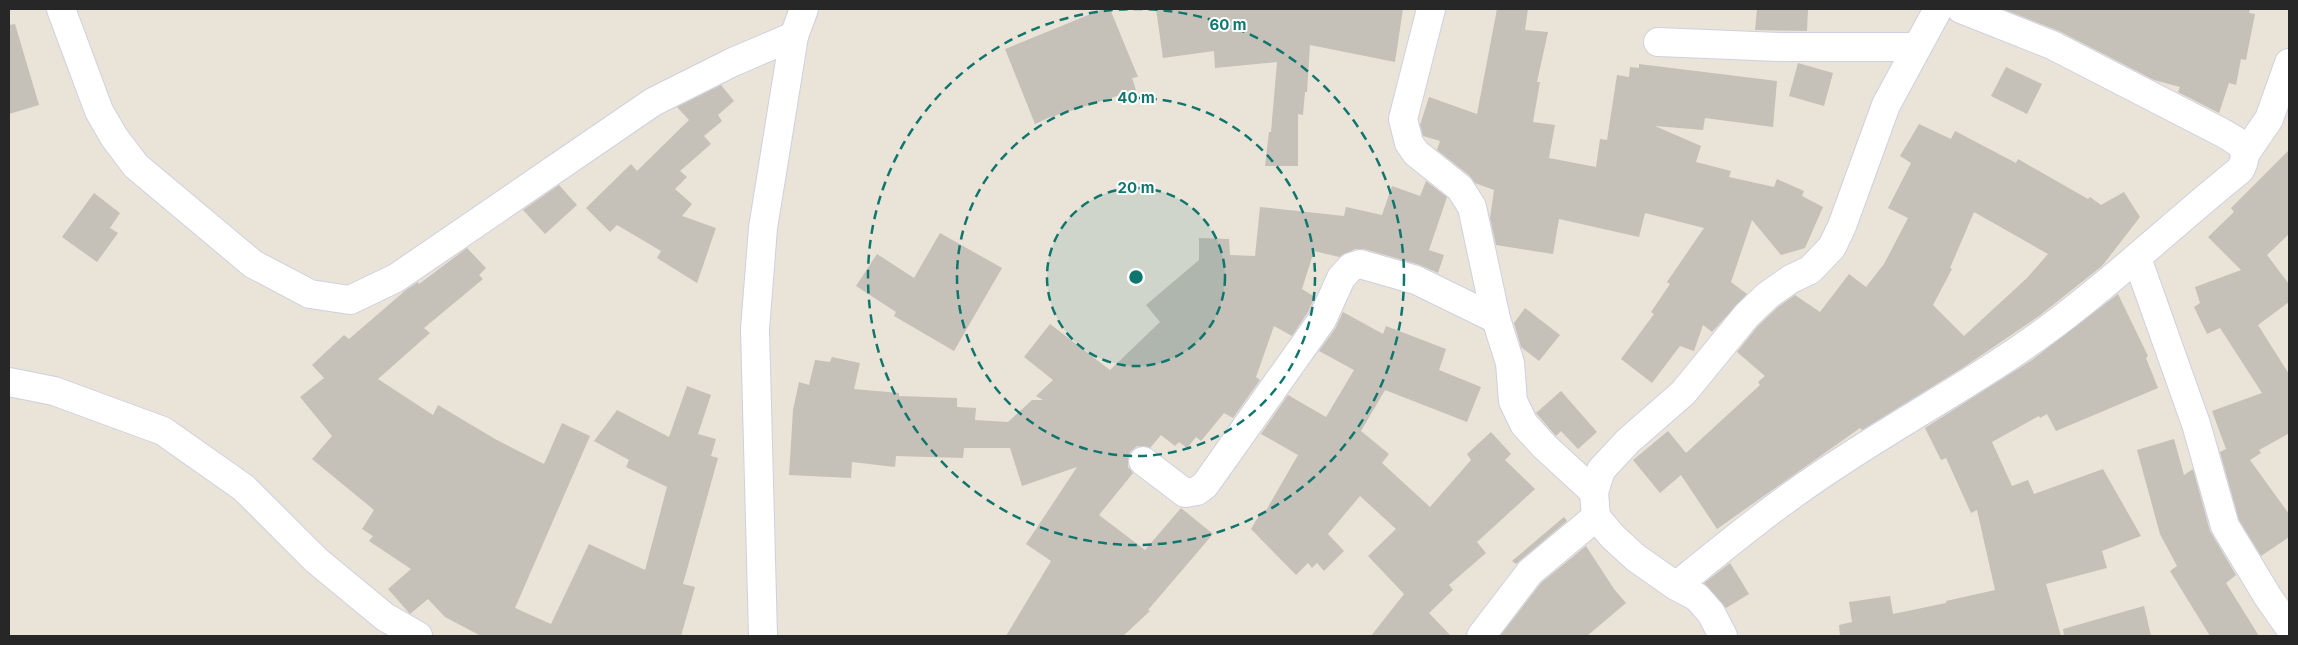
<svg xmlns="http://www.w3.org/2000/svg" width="2298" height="645" viewBox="0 0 2298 645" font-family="Inter,sans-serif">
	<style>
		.building { fill: #c5c0b8; fill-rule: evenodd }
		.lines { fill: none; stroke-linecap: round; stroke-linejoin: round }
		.minor-casing { stroke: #ced0e1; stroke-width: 30 }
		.minor { stroke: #fff; stroke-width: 28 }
		.ring { fill: none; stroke: #0f766e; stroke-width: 2.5; stroke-dasharray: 9 6 }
		.centre { fill: #0f766e; stroke: #fff; stroke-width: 2.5 }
		.ring-label { font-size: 15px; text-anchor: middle; font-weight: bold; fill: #0f766e; stroke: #fff; stroke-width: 4; stroke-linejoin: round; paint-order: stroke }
	</style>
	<rect width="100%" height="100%" fill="#eae3d8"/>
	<!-- building -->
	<g class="building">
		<path d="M 1103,9 L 1110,9 L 1138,77 L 1132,78 L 1136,90 L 1048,118 L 1035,124 L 1005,49 Z"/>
		<path d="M 1156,9 L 1403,9 L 1395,62 L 1310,45 L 1307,92 L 1305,92 L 1303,115 L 1298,114 L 1298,166 L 1265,166 L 1269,132 L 1271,132 L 1277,62 L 1215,68 L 1214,51 L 1163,58 Z"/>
		<path d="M 1497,9 L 1528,9 L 1525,30 L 1548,32 L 1537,82 L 1540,82 L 1533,122 L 1555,125 L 1549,158 L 1596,167 L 1600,139 L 1607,140 L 1617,75 L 1629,77 L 1630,67 L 1639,68 L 1639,64 L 1777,81 L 1773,127 L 1705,118 L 1703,130 L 1655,126 L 1701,146 L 1696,162 L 1731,171 L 1729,177 L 1774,187 L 1777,179 L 1804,191 L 1802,196 L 1823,207 L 1805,248 L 1781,255 L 1752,220 L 1731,282 L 1747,294 L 1712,332 L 1703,325 L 1694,351 L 1680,346 L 1652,383 L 1621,359 L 1654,314 L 1651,312 L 1670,284 L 1667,282 L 1704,228 L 1645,213 L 1639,237 L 1559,219 L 1553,254 L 1496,245 L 1490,218 L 1494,190 L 1475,183 L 1470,176 L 1437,150 L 1440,141 L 1423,136 L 1420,125 L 1429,97 L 1477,114 Z"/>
		<path d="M 1757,9 L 1808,9 L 1807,31 L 1755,30 Z"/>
		<path d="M 2003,9 L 2250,9 L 2249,13 L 2255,14 L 2246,60 L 2241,59 L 2236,85 L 2229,83 L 2219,113 L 2178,92 L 2180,87 L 2154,80 L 2059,31 Z"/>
		<path d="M 15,24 L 39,105 L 9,114 L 9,25 Z"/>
		<path d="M 1798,63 L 1833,73 L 1824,106 L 1789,96 Z"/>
		<path d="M 2006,67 L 2042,84 L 2027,114 L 1991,96 Z"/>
		<path d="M 721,85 L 734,101 L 718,115 L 722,121 L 704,136 L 711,144 L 680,171 L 687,177 L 675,189 L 692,204 L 682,216 L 716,228 L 697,283 L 657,258 L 661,251 L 617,225 L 610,232 L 586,208 L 631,164 L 637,171 L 689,120 L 677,107 Z"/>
		<path d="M 1919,124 L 1951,139 L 1955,131 L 2016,163 L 2018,159 L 2088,199 L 2090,197 L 2101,205 L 2124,192 L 2140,217 L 2102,266 L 2039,316 L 1964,367 L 1862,430 L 1860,428 L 1717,529 L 1681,475 L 1660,493 L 1633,460 L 1668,431 L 1686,453 L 1760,385 L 1758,382 L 1765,376 L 1737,352 L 1758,326 L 1778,307 L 1795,295 L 1820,312 L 1849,274 L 1866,287 L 1884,264 L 1908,218 L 1888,208 L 1911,163 L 1900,156 ZM 1974,212 L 2048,254 L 2027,278 L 1964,336 L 1933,305 L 1952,269 L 1950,268 Z"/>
		<path d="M 2289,150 L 2289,234 L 2267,255 L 2289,284 L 2289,302 L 2258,325 L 2289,374 L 2289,436 L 2288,434 L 2259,450 L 2261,453 L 2250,460 L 2289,514 L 2289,537 L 2261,556 L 2239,520 L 2220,452 L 2226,449 L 2212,411 L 2262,393 L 2220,328 L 2207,334 L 2194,307 L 2200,303 L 2195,287 L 2241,270 L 2208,237 L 2234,212 L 2231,208 Z"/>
		<path d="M 1426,181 L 1447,197 L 1429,250 L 1444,255 L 1438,273 L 1420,265 L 1364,249 L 1355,249 L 1339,257 L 1314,251 L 1302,289 L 1315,297 L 1308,312 L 1292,336 L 1274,326 L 1256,377 L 1260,380 L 1233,418 L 1224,413 L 1201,441 L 1196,437 L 1187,448 L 1179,442 L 1175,446 L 1161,435 L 1150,448 L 1137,446 L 1130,452 L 1128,460 L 1128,467 L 1133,473 L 1099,515 L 1145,550 L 1181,508 L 1213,534 L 1148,610 L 1150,611 L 1123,636 L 1006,636 L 1051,561 L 1026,544 L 1077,467 L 1022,486 L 1010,448 L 964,448 L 963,458 L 896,456 L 895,467 L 852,462 L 851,478 L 789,475 L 793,410 L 799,382 L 809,385 L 815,360 L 830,362 L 832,357 L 860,363 L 854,389 L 899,393 L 899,396 L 957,398 L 957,407 L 976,408 L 975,420 L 1008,422 L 1032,400 L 1043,400 L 1036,396 L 1053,380 L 1024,357 L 1050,324 L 1110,370 L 1160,322 L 1146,305 L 1199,260 L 1199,238 L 1229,239 L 1230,255 L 1255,256 L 1260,207 L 1344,216 L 1346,207 L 1382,215 L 1392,186 L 1420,196 Z"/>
		<path d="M 559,185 L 577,205 L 545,234 L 523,210 Z"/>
		<path d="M 94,193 L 120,213 L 110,228 L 118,233 L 97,262 L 62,237 Z"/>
		<path d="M 940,233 L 1002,268 L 954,351 L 894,316 L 896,312 L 856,286 L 877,254 L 914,278 Z"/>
		<path d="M 467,248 L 486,268 L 479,275 L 483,279 L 424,328 L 430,333 L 378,379 L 433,415 L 438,405 L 495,439 L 544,464 L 562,423 L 590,436 L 515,608 L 551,624 L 589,544 L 645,570 L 667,487 L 626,467 L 629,460 L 594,441 L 617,410 L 669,437 L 687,386 L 711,395 L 698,434 L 716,439 L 711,456 L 718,458 L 683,584 L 695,587 L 681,636 L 481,636 L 445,617 L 428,599 L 410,614 L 388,589 L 411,569 L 369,541 L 373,536 L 362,529 L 374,510 L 312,459 L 332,436 L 300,397 L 324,378 L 312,365 L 344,335 L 349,339 L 406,290 L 418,282 L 419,284 Z"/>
		<path d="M 2118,294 L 2148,356 L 2146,358 L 2158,388 L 2056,431 L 2047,414 L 2040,418 L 2039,416 L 1992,442 L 2012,486 L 2028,480 L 2034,494 L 2103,469 L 2141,536 L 2102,551 L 2107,568 L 2046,584 L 2061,636 L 1840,636 L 1839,625 L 1852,622 L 1849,602 L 1890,596 L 1893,614 L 1946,603 L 1946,601 L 1995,590 L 1977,510 L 1971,513 L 1946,458 L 1941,460 L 1925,428 L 2032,360 Z"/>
		<path d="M 1525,308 L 1560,335 L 1539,361 L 1521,347 L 1514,323 Z"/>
		<path d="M 1343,312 L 1383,334 L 1386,326 L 1446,349 L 1439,370 L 1481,387 L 1467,422 L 1385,390 L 1361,431 L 1389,454 L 1382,463 L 1430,507 L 1471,460 L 1467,454 L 1491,432 L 1511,454 L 1505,460 L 1535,489 L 1477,542 L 1486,553 L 1449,585 L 1453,590 L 1429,613 L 1451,636 L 1371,636 L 1404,594 L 1368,556 L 1396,529 L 1360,496 L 1328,534 L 1344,551 L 1324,571 L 1317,563 L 1312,568 L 1308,563 L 1296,575 L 1251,529 L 1261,512 L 1264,514 L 1298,455 L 1261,434 L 1288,395 L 1326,417 L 1354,370 L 1319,351 L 1335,329 Z"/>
		<path d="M 1561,391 L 1597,432 L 1578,449 L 1561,431 L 1556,436 L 1536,413 Z"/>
		<path d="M 2174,439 L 2184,475 L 2193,469 L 2210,531 L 2236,575 L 2226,583 L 2259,636 L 2210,636 L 2170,571 L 2177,566 L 2160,534 L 2137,450 Z"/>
		<path d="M 1564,517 L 1567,521 L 1516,564 L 1512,561 Z"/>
		<path d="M 1586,546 L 1614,589 L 1626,603 L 1587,636 L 1500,636 L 1541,583 Z"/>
		<path d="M 1730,563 L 1749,594 L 1726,608 L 1704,583 Z"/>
		<path d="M 2144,606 L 2151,636 L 2064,636 L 2063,629 Z"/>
	</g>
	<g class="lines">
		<!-- minor casing -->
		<g class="minor-casing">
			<g id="minor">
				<path d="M 61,9 L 99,111 L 114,137 L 136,166 L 253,264 L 310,294 L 350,300 L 396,278 L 653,102 L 733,62 L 794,36"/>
				<path d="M 1431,9 L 1403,119 L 1409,143 L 1416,153 L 1460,188 L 1472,207 L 1496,319 L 1510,363 L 1513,401 L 1524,424 L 1544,446 L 1594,492"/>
				<path d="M 1658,42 L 1779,47 L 1917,47"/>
				<path d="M 2245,154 L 2269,119 L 2289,63"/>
				<path d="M 2137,258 L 2196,424 L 2225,526 L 2268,597 L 2289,627"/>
				<path d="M 9,382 L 54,391 L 163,431 L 244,488 L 316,560 L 385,617 L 418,636"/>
				<path d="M 1143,461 L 1185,493 L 1197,491 L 1205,485 L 1322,320 L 1341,278 L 1351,267 L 1360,264 L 1416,280 L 1496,319"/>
				<path d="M 1676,586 C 1730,542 1784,498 1842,461 C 1910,416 1983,377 2048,329 C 2115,280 2175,222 2240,170 C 2252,148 2239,142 2221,132 L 2052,45 L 1961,9"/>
				<path d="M 763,636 L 755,329 L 763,228 L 794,36 L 804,9"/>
				<path d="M 1481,636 L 1530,572 L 1596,517"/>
				<path d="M 1723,636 L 1711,613 L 1697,597 L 1676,586 L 1636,558 L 1613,537 L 1596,517 L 1594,492 L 1601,470 L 1628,441 L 1683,393 L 1747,315 L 1768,295 L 1791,279 L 1810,270 L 1832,247 L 1842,226 L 1886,105 L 1938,9"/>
			</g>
		</g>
		<!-- minor -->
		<use href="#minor" class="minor"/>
	</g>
	<!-- distance rings -->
	<circle cx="1136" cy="277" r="89" fill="#0f766e" fill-opacity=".12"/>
	<g class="ring">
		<circle cx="1136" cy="277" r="89"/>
		<circle cx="1136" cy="277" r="179"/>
		<circle cx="1136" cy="277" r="268"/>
	</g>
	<circle cx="1136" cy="277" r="8" class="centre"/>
	<g class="ring-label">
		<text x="1228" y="30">60 m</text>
		<text x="1136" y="103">40 m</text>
		<text x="1136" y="193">20 m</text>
	</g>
	<!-- border -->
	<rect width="2298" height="645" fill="none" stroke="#272727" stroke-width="20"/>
</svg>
